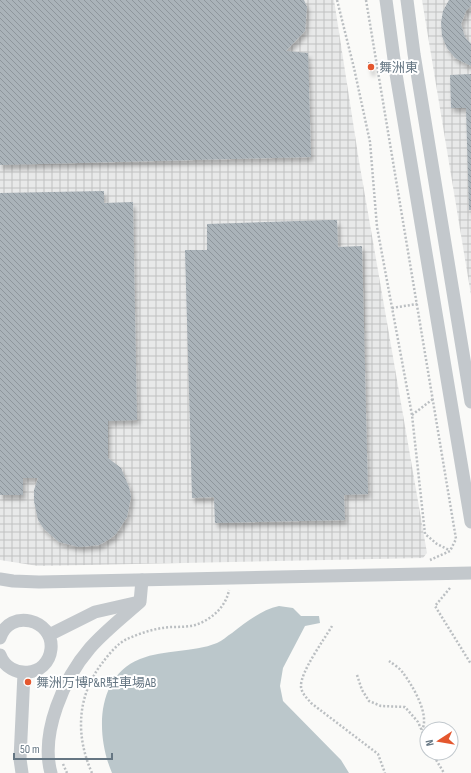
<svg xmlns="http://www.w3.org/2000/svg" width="471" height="773" viewBox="0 0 471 773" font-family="'Sofia Sans Condensed','Noto Sans JP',sans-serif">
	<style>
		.industrial { fill: url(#industrial-grid) }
		.water { fill: #bbc7cb }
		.building { fill: url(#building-back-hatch); filter: url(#shadow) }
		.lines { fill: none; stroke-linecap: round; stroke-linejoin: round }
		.path { stroke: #bbbfc2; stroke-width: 2.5; stroke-dasharray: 2 2; stroke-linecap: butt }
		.minor { stroke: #c3c8cc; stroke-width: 13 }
		.poi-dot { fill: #e4572e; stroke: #fff; stroke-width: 1.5 }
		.labels { text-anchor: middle; stroke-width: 4; stroke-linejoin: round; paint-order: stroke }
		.poi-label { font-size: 13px; fill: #657683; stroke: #fff; text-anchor: start }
	</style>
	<defs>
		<pattern id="industrial-grid" width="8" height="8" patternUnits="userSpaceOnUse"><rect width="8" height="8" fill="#e8e9e9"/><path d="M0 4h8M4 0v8" fill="none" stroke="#c0c1c2"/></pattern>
		<pattern id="building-back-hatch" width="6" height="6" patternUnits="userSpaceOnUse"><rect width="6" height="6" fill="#aab3b9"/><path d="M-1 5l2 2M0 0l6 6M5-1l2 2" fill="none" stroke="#8e969c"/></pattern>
		<filter id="shadow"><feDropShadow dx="2.5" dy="4.5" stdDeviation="2" flood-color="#0004"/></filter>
	</defs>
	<rect width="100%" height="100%" fill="#fafaf8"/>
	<!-- industrial -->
	<g class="industrial">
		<path d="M 0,0 L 334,0 L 359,161 L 427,553 L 423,558 L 38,566 L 0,560 Z"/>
		<path d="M 422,0 L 471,0 L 471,295 L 461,235 Z"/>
	</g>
	<!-- water -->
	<path class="water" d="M 279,606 L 293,608 L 301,616 L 319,616 L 320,623 L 305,626 L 283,668 L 280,686 L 283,701 L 341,760 L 349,773 L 112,773 C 96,736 95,677 140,659 C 165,649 192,653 217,643 C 222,641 227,636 232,633 C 246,622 261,610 279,606 Z"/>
	<!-- building -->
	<g class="building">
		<path d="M 0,0 L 304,0 L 307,7 L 305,31 L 286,51 L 308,53 L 311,157 L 0,165 Z"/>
		<path d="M 449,0 L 471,0 L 471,6 L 466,11 L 461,24 L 465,37 L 471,44 L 471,66 L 455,58 L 447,48 L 442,36 L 441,23 L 443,11 Z"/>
		<path d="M 368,62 L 371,62 L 373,71 L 370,72 Z"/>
		<path d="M 471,74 L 471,210 L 469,210 L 466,108 L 451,108 L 450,75 Z"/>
		<path d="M 104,191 L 104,203 L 133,202 L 137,420 L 108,421 L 108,458 L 121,468 L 129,487 L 131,497 L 127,517 L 116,534 L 108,540 L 99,545 L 79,547 L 59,542 L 44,529 L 38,520 L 34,501 L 34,490 L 38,478 L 23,478 L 23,495 L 0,495 L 0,193 Z"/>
		<path d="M 329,220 L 337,220 L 338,247 L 362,246 L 368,494 L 344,495 L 345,520 L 215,523 L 214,497 L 192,498 L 185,250 L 207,250 L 207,224 Z"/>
	</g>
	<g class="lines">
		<!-- path -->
		<g class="path">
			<path d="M 337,0 L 354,68 L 370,142 L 377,227 L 412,415 L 425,534 L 437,544 L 449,550"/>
			<path d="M 366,0 L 456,539 L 450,551 L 430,560"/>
			<path d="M 392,308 L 417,304"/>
			<path d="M 412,415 L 433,399"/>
			<path d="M 450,588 L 435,606 L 471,664"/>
			<path d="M 332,626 C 324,640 300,672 301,687 C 302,694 307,698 311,703 L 378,754 L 385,773"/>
			<path d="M 389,661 C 393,664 400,668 403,673 C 413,686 430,715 422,730"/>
			<path d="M 357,675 L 362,690 L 369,701 L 381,706 L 405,707 L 418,722 L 427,742"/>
			<path d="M 432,753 L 444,773"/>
			<path d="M 63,764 L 67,773"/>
			<path d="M 92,773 C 75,735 77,695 103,662 C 109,654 118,643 127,639 C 138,634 150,630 162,628 C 172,626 184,628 195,625 C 211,620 226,607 229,590"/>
		</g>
		<!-- minor -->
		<g class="minor">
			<path d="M 386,0 L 396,74 L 471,522"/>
			<path d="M 407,0 L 414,54 L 471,402"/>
			<path d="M 0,579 L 13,581 L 39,582 L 471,573"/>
			<path d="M 49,635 L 95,612 L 139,602"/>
			<path d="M 0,638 C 9,608 54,619 51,649 C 48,678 9,680 0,655"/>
			<path d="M 22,773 L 20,759 L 24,673"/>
			<path d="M 51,773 C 40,733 64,678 90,648 C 105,631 123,617 140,602 L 142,580"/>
		</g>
	</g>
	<!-- markers -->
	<g class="poi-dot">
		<circle cx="371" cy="67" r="4"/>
		<circle cx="28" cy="682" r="4"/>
	</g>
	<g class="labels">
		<!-- poi labels -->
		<g class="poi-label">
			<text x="379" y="72">舞洲東</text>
			<text x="36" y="687">舞洲万博P&amp;R駐車場AB</text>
		</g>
	</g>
	<!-- north arrow -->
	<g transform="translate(439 741) rotate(258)"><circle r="19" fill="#ffffff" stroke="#c1c8cd"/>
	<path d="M0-3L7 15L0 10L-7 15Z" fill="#e4572e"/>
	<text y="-6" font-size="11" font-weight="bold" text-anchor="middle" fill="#657683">N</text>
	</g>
	<!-- scale -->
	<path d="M14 753v6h98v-6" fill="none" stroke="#657683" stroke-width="2"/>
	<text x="20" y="753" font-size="12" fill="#657683" stroke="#ffffff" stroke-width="3" paint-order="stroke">50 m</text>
</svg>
